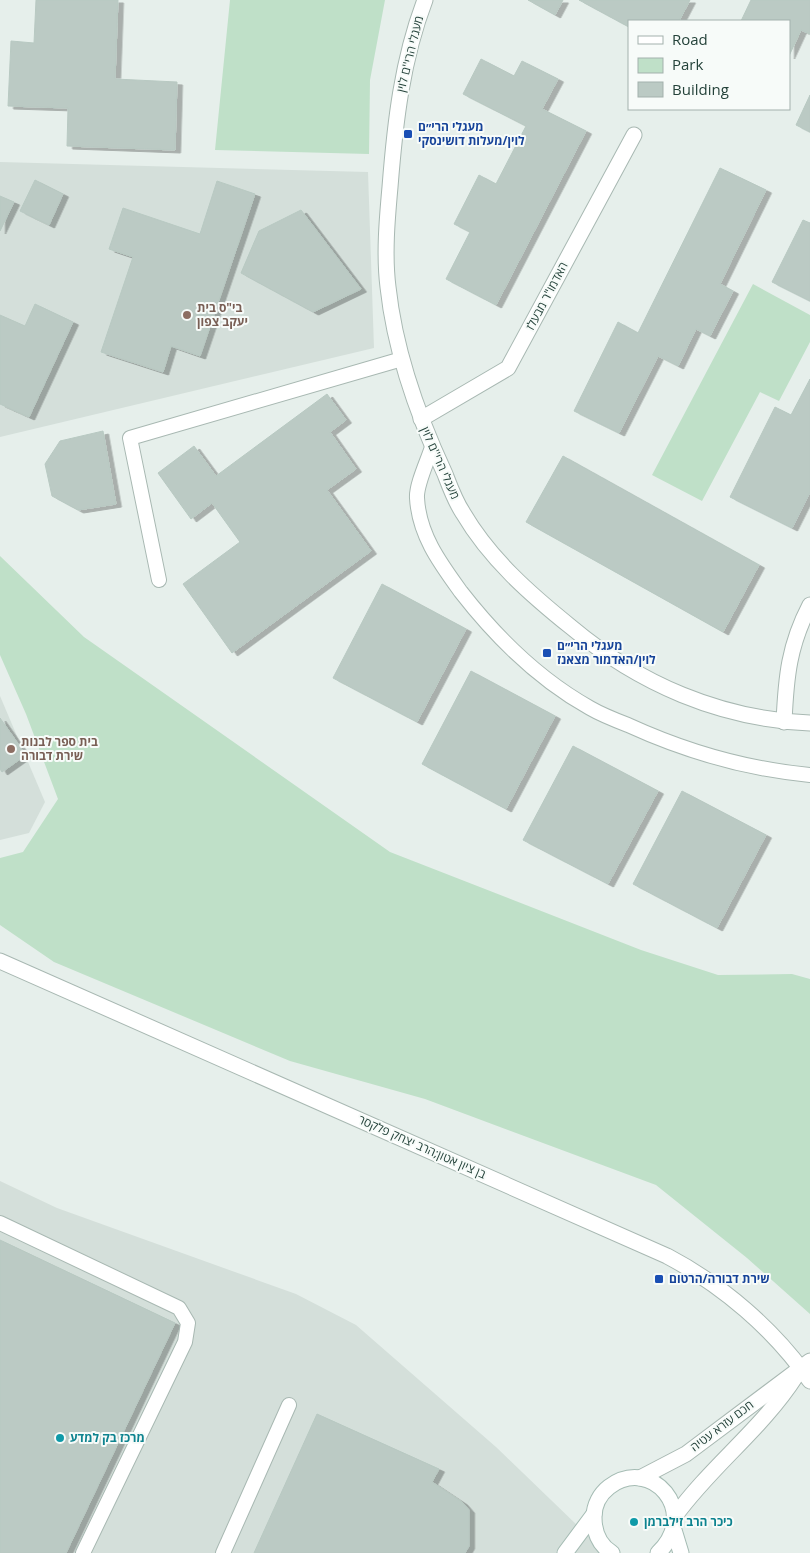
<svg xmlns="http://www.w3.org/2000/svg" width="810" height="1553" viewBox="0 0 810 1553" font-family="'Open Sans','Noto Sans Hebrew',sans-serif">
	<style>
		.built { fill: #d4dfda }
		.green { fill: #bfe0c8 }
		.building { fill: #bbcac4; stroke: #b8c9c2; filter: url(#shadow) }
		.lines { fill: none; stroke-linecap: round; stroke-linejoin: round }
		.lane-casing { stroke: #a8b8b2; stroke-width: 16 }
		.street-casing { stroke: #a8b8b2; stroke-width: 17 }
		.secondary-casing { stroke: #a4bbb3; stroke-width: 17 }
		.lane { stroke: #fff; stroke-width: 14 }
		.street { stroke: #fff; stroke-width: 15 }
		.secondary { stroke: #fff; stroke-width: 15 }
		.transit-dot { fill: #1a4fb4; stroke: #f7fbf9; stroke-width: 2 }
		.education-dot { fill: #8d6e63; stroke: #f7fbf9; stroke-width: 2 }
		.culture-dot { fill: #0f9aa8; stroke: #f7fbf9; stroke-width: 2 }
		.labels { text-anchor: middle; stroke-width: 4; stroke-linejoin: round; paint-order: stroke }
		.street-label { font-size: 12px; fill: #24423a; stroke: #f7fbf9 }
		.transit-label { font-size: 12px; font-weight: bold; fill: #164399; stroke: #f7fbf9; text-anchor: start }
		.education-label { font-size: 12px; font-weight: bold; fill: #785e54; stroke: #f7fbf9; text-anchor: start }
		.culture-label { font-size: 12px; font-weight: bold; fill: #0d838f; stroke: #f7fbf9; text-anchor: start }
	</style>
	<defs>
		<filter id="shadow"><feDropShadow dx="5.5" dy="3" stdDeviation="0" flood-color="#0004"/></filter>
	</defs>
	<rect width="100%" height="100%" fill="#e6efeb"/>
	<!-- built -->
	<g class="built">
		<path d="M 0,162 L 368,172 L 374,348 L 0,437 Z"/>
		<path d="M 0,696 L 45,802 L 29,833 L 0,840 Z"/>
		<path d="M 0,1181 L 57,1208 L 296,1294 L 356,1325 L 496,1447 L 606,1553 L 0,1553 Z"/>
	</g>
	<!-- green -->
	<g class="green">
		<path d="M 230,0 L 385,0 L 370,80 L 369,154 L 215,150 Z"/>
		<path d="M 753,284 L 810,315 L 810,342 L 779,401 L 760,392 L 702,501 L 652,475 Z"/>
		<path d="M 0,556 L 84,637 L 390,852 L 641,950 L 718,975 L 792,974 L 810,979 L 810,1314 L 747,1258 L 656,1185 L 425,1099 L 290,1061 L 54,962 L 0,925 L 0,858 L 23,852 L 58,799 L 26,714 L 0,655 Z"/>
	</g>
	<!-- building -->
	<g class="building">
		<path d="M 36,0 L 118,0 L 115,79 L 177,82 L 175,150 L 67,146 L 68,108 L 8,106 L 11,41 L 34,43 Z"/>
		<path d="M 528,0 L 563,0 L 555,15 Z"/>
		<path d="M 579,0 L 690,0 L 679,21 L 629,21 L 629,27 Z"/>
		<path d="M 751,0 L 810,0 L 810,34 L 801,30 L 789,56 L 789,21 L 741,21 Z"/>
		<path d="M 481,59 L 514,76 L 522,61 L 558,79 L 542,109 L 586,131 L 496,305 L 446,279 L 470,232 L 454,224 L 479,175 L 496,184 L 526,126 L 463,94 Z"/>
		<path d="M 810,95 L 810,132 L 796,125 Z"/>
		<path d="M 720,168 L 766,190 L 720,284 L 733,291 L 710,336 L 696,329 L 678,366 L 658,356 L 619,433 L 574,411 L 618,322 L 638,333 Z"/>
		<path d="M 35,180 L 63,194 L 49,225 L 20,211 Z"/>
		<path d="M 217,181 L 255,194 L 200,356 L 171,346 L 163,372 L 101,352 L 133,257 L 109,249 L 123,208 L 200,234 Z"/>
		<path d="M 0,196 L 14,202 L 0,231 Z"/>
		<path d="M 301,210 L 361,289 L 313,312 L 241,273 L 259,231 Z"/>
		<path d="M 803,220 L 810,223 L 810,301 L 772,282 Z"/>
		<path d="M 35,304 L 73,322 L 29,417 L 0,404 L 0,315 L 25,326 Z"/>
		<path d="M 810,379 L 810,492 L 792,528 L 730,497 L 775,407 L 791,415 Z"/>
		<path d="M 327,394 L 346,420 L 330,432 L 356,469 L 327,490 L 371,551 L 232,653 L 183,584 L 240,542 L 212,503 L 191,519 L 158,473 L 194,446 L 216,476 Z"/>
		<path d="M 103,431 L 116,504 L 78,510 L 52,496 L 45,464 L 60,441 Z"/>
		<path d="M 563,456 L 759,565 L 723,632 L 526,522 Z"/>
		<path d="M 382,584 L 466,629 L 417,722 L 333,678 Z"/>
		<path d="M 471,671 L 555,716 L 506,809 L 422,764 Z"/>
		<path d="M 0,718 L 26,755 L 2,772 L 0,769 Z"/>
		<path d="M 573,746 L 658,791 L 608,884 L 523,840 Z"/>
		<path d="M 682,791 L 766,835 L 717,928 L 633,884 Z"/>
		<path d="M 0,1240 L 175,1323 L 66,1553 L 0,1553 Z"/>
		<path d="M 317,1414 L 439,1469 L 432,1482 L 462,1502 L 469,1510 L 469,1546 L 465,1553 L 254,1553 Z"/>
	</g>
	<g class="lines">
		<!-- lane casing -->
		<g class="lane-casing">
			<g id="lane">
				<path d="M 432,447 C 428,460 416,485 417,498 C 419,535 440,563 461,592 C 496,637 540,680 590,708 C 602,715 615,720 628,725 C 687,752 746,769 810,775"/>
				<path d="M 159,580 L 130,438 L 402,359"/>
				<path d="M 0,1223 L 179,1308 L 188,1323 L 185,1342 L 83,1553"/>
				<path d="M 223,1553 L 289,1405"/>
			</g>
		</g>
		<!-- street casing -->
		<g class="street-casing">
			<g id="street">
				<path d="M 425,0 C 402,60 395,123 390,187 C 387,220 384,255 388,287 C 395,352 418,416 445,474 C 450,487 455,501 463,513 C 490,559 530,594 571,627 C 639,684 720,719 810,723"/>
				<path d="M 421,419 L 508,368 L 634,135"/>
				<path d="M 784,722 C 786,677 789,645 810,605"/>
				<path d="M 0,961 L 667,1256 C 722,1285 774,1329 810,1381"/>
				<path d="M 640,1478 L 686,1454 L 810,1361"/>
				<path d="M 675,1516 C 712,1465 762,1429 796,1376"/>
			</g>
		</g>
		<!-- secondary casing -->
		<g class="secondary-casing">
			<g id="secondary">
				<path d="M 674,1530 L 681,1553"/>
				<path d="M 565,1553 L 594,1514"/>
				<path d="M 612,1553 C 599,1545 594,1532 594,1517 C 594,1505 600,1494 609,1487 C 651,1455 701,1512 658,1553"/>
			</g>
		</g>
		<!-- lane -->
		<use href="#lane" class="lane"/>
		<!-- street -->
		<use href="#street" class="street"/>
		<!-- secondary -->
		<use href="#secondary" class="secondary"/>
	</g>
	<!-- markers -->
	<g class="transit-dot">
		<rect x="403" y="129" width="10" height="10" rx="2.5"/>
		<rect x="542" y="648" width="10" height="10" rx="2.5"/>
		<rect x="654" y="1274" width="10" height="10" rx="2.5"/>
	</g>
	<g class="education-dot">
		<circle cx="187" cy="315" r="5"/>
		<circle cx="11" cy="749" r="5"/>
	</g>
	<g class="culture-dot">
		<circle cx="60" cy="1438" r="5"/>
		<circle cx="634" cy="1522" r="5"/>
	</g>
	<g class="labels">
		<!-- street labels -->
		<g class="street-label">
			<text transform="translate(410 54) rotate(-76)" y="4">מעגלי הרי''ם לוין</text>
			<text transform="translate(547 296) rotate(-62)" y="4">האדמו"ר מבעלז</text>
			<text transform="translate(440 463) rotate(66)" y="4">מעגלי הרי''ם לוין</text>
			<text transform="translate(422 1147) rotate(24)" y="4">בן ציון אטון;הרב יצחק פלקסר</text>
			<text transform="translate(722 1426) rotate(-37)" y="4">חכם עזרא עטיה</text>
		</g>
		<!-- transit labels -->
		<g class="transit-label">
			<text x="418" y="131">מעגלי הרי״ם<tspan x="418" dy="14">לוין/מעלות דושינסקי</tspan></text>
			<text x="557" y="650">מעגלי הרי״ם<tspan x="557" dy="14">לוין/האדמור מצאנז</tspan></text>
			<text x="669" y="1283">שירת דבורה/הרטום</text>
		</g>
		<!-- education labels -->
		<g class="education-label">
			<text x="197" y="312">בי"ס בית<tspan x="197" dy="14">יעקב צפון</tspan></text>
			<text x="21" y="746">בית ספר לבנות<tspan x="21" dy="14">שירת דבורה</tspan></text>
		</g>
		<!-- culture labels -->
		<g class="culture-label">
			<text x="70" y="1442">מרכז בק למדע</text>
			<text x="644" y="1526">כיכר הרב זילברמן</text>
		</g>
	</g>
	<!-- legend -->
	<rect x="628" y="20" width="162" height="90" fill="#f7fbf9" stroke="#a3b1ad"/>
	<rect x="638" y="36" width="25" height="8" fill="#ffffff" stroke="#a3b1ad"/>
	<text x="672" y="45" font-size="15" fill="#24423a">Road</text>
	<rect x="638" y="58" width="25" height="15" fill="#bfe0c8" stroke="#a3b1ad"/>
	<text x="672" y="70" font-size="15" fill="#24423a">Park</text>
	<rect x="638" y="82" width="25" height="15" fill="#bbcac4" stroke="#a3b1ad"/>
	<text x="672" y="95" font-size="15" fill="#24423a">Building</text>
</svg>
